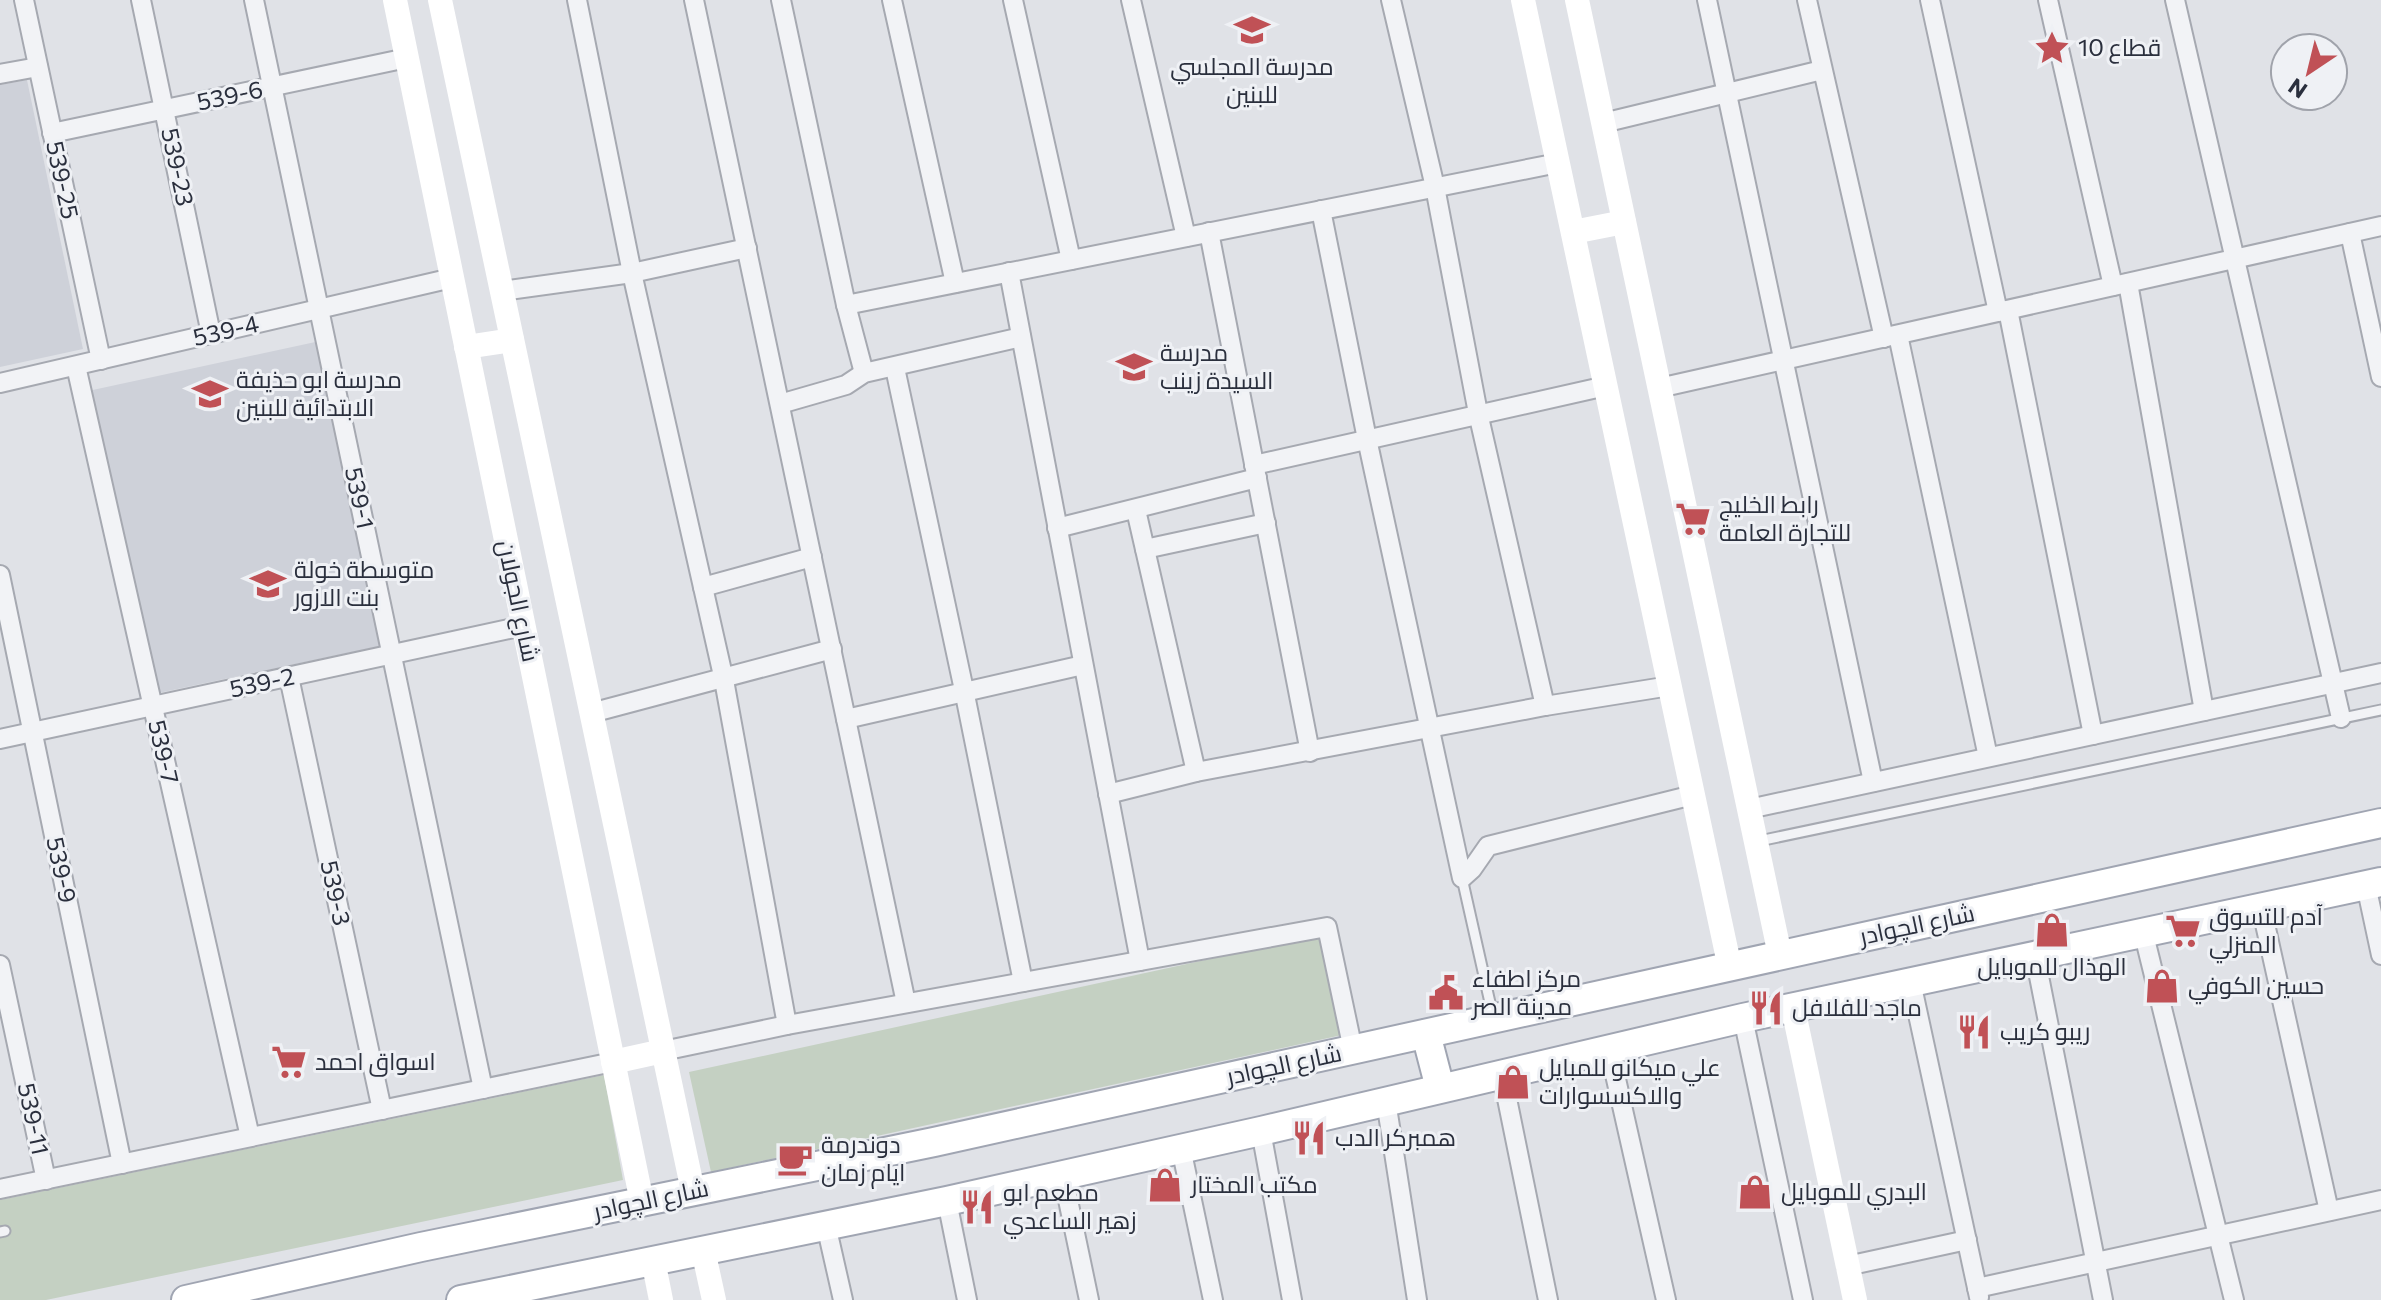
<svg xmlns="http://www.w3.org/2000/svg" width="2381" height="1300" viewBox="0 0 2381 1300" font-family="Commissioner,Cairo,sans-serif">
	<style>
		.built { fill: #ced1d9 }
		.green { fill: #c4d0c2 }
		.lines { fill: none; stroke-linecap: round; stroke-linejoin: round }
		.lane-casing { stroke: #a6a9b1; stroke-width: 13 }
		.street-casing { stroke: #a6a9b1; stroke-width: 22 }
		.primary-casing { stroke: #a0a5b2; stroke-width: 32 }
		.lane { stroke: #f2f3f6; stroke-width: 9 }
		.street { stroke: #f2f3f6; stroke-width: 18 }
		.secondary { stroke: #fff; stroke-width: 24 }
		.primary { stroke: #fff; stroke-width: 28 }
		.labels { text-anchor: middle; stroke-width: 6; stroke-linejoin: round; paint-order: stroke }
		.poi-label { font-size: 24px; fill: #2a2f3d; stroke: #eff1f5; text-anchor: start }
		.street-label { font-size: 24px; fill: #2a2f3d; stroke: #eff1f5 }
	</style>
	<rect width="100%" height="100%" fill="#e0e2e7"/>
	<!-- built -->
	<g class="built">
		<path d="M 27,80 L 83,349 L 0,367 L 0,85 Z"/>
		<path d="M 320,341 L 385,645 L 154,694 L 88,391 Z"/>
	</g>
	<!-- green -->
	<g class="green">
		<path d="M 1320,935 L 1342,1035 L 711,1172 L 689,1072 Z"/>
		<path d="M 604,1075 L 623,1180 L 46,1300 L 0,1300 L 0,1200 Z"/>
	</g>
	<g class="lines">
		<!-- lane casing -->
		<g class="lane-casing">
			<g id="lane">
				<path d="M 1759,841 L 2381,710"/>
				<path d="M 1462,878 L 1493,1016"/>
				<path d="M 0,1232 L 5,1231"/>
			</g>
		</g>
		<!-- street casing -->
		<g class="street-casing">
			<g id="street">
				<path d="M 24,0 L 101,360"/>
				<path d="M 141,0 L 211,334"/>
				<path d="M 254,0 L 483,1089"/>
				<path d="M 577,0 L 632,273 L 724,680 L 787,1025"/>
				<path d="M 694,0 L 906,1003"/>
				<path d="M 781,0 L 846,305 L 864,373"/>
				<path d="M 892,0 L 955,283"/>
				<path d="M 1013,0 L 1071,260"/>
				<path d="M 1131,0 L 1186,237"/>
				<path d="M 1391,0 L 1435,187 L 1478,413 L 1545,706"/>
				<path d="M 1707,0 L 1873,782"/>
				<path d="M 1807,0 L 1884,338"/>
				<path d="M 1930,0 L 1998,312"/>
				<path d="M 2048,0 L 2113,286"/>
				<path d="M 2175,0 L 2341,718"/>
				<path d="M 0,74 L 38,67"/>
				<path d="M 1603,123 L 1822,70"/>
				<path d="M 52,133 L 407,58"/>
				<path d="M 1321,210 L 1367,439 L 1462,878 L 1472,869 L 1488,846 L 1693,795"/>
				<path d="M 1209,232 L 1310,752"/>
				<path d="M 2350,233 L 2381,377"/>
				<path d="M 1009,272 L 1140,961"/>
				<path d="M 2128,283 L 2204,711"/>
				<path d="M 502,291 L 632,273 L 747,248"/>
				<path d="M 846,305 L 1558,163"/>
				<path d="M 2008,310 L 2093,735"/>
				<path d="M 1898,335 L 1988,757"/>
				<path d="M 76,366 L 250,1137"/>
				<path d="M 895,368 L 964,690 L 1023,982"/>
				<path d="M 0,383 L 452,278"/>
				<path d="M 1659,388 L 2381,226"/>
				<path d="M 780,404 L 846,385 L 864,373 L 1021,337"/>
				<path d="M 1254,465 L 1606,386"/>
				<path d="M 1136,510 L 1196,772"/>
				<path d="M 1057,528 L 1257,478"/>
				<path d="M 1145,549 L 1266,523"/>
				<path d="M 0,575 L 122,1164"/>
				<path d="M 703,587 L 812,557"/>
				<path d="M 289,677 L 382,1110"/>
				<path d="M 591,713 L 832,649"/>
				<path d="M 846,719 L 1083,665"/>
				<path d="M 0,739 L 523,626"/>
				<path d="M 1108,794 L 1196,772 L 1545,706 L 1670,686"/>
				<path d="M 1749,809 L 2381,673"/>
				<path d="M 2366,885 L 2381,955"/>
				<path d="M 2261,906 L 2329,1211"/>
				<path d="M 2143,931 L 2234,1300"/>
				<path d="M 2035,956 L 2103,1300"/>
				<path d="M 0,965 L 46,1180"/>
				<path d="M 1911,982 L 1979,1297"/>
				<path d="M 1743,1018 L 1803,1300"/>
				<path d="M 1609,1048 L 1666,1300"/>
				<path d="M 663,1051 L 787,1025 L 1327,927 L 1353,1050"/>
				<path d="M 1502,1074 L 1548,1300"/>
				<path d="M 1386,1101 L 1417,1300"/>
				<path d="M 1261,1131 L 1292,1300"/>
				<path d="M 1181,1148 L 1213,1300"/>
				<path d="M 1063,1176 L 1089,1300"/>
				<path d="M 0,1189 L 613,1062"/>
				<path d="M 947,1201 L 967,1300"/>
				<path d="M 826,1225 L 843,1300"/>
				<path d="M 1847,1266 L 1967,1240"/>
				<path d="M 1977,1288 L 2381,1200"/>
			</g>
		</g>
		<!-- primary casing -->
		<g class="primary-casing">
			<g id="primary">
				<path d="M 1426,1034 L 1440,1088"/>
				<path d="M 186,1300 L 421,1247 L 934,1142 L 2381,823"/>
				<path d="M 461,1300 L 947,1201 L 1261,1131 L 1743,1018 L 2381,882"/>
			</g>
		</g>
		<!-- lane -->
		<use href="#lane" class="lane"/>
		<!-- street -->
		<use href="#street" class="street"/>
		<!-- secondary -->
		<g class="secondary">
			<path d="M 395,0 L 642,1202"/>
			<path d="M 440,0 L 693,1191"/>
			<path d="M 1523,0 L 1730,968"/>
			<path d="M 1577,0 L 1780,955"/>
			<path d="M 1573,232 L 1624,222"/>
			<path d="M 466,347 L 512,340"/>
			<path d="M 1793,1008 L 1855,1300"/>
			<path d="M 613,1062 L 663,1051"/>
			<path d="M 703,1250 L 714,1300"/>
			<path d="M 653,1260 L 661,1300"/>
		</g>
		<!-- primary -->
		<use href="#primary" class="primary"/>
	</g>
	<!-- icons -->
	<defs>
		<g id="school-bare" transform="scale(2.76)"><path d="M0-5L7-2L0 1L-7-2ZM-4 1L0 2.5L4 1V4Q0 6-4 4Z" fill="#c05156" stroke="#eff1f5" stroke-width="2.5" paint-order="stroke"/></g>
		<g id="sight-bare" transform="scale(2.76)"><path d="M0-6L1.8-2.2L6-1.7L2.9 1.2L3.7 5.4L0 3.3L-3.7 5.4L-2.9 1.2L-6-1.7L-1.8-2.2Z" fill="#c05156" stroke="#eff1f5" stroke-width="2.5" paint-order="stroke"/></g>
		<g id="supermarket-bare" transform="scale(2.76)"><path d="M-6-5.5h2.5l.6 2H6L4.5 2H-2.5L-4.4-4H-6ZM-1.5 3.2a1.3 1.3 0 1 0 .1 0ZM3 3.2a1.3 1.3 0 1 0 .1 0Z" fill="#c05156" stroke="#eff1f5" stroke-width="2.5" paint-order="stroke"/></g>
		<g id="shop-bare" transform="scale(2.76)"><path d="M-5-2.5h2.3a2.7 3.5 0 0 1 5.4 0H5L5.5 6h-11ZM-1.5-2.5h3a1.5 2.3 0 0 0-3 0Z" fill="#c05156" stroke="#eff1f5" stroke-width="2.5" paint-order="stroke"/></g>
		<g id="civic-bare" transform="scale(2.76)"><path d="M-.6-6.5H3V-4.5H.6V-3L4-1V1h2V6H-6V1h2V-1L-.6-3ZM-1.2 2.5V6h2.4V2.5Z" fill="#c05156" stroke="#eff1f5" stroke-width="2.5" paint-order="stroke"/></g>
		<g id="restaurant-bare" transform="scale(2.76)"><path d="M-5-6h1v4h1v-4h1v4h1v-4h1v5L-1.5 .5V6h-2V.5L-5-1ZM5-6V6H3V1.5H1.5Q1.5-4 5-6Z" fill="#c05156" stroke="#eff1f5" stroke-width="2.5" paint-order="stroke"/></g>
		<g id="cafe-bare" transform="scale(2.76)"><path d="M-5.5-4.5H6V0H3Q3 3.5 0 3.5H-2.5Q-5.5 3.5-5.5 0ZM3-3.2v2h1.7v-2ZM-6 4.5H4V6H-6Z" fill="#c05156" stroke="#eff1f5" stroke-width="2.5" paint-order="stroke"/></g>
	</defs>
	<g fill-rule="evenodd">
		<use href="#school-bare" x="1252" y="30"/>
		<use href="#sight-bare" x="2052" y="48"/>
		<use href="#school-bare" x="1134" y="367"/>
		<use href="#school-bare" x="210" y="394"/>
		<use href="#supermarket-bare" x="1693" y="519"/>
		<use href="#school-bare" x="268" y="584"/>
		<use href="#shop-bare" x="2052" y="930"/>
		<use href="#supermarket-bare" x="2183" y="931"/>
		<use href="#shop-bare" x="2162" y="986"/>
		<use href="#civic-bare" x="1446" y="993"/>
		<use href="#restaurant-bare" x="1766" y="1008"/>
		<use href="#restaurant-bare" x="1974" y="1032"/>
		<use href="#supermarket-bare" x="289" y="1062"/>
		<use href="#shop-bare" x="1513" y="1082"/>
		<use href="#restaurant-bare" x="1309" y="1138"/>
		<use href="#cafe-bare" x="795" y="1159"/>
		<use href="#shop-bare" x="1165" y="1185"/>
		<use href="#shop-bare" x="1755" y="1192"/>
		<use href="#restaurant-bare" x="977" y="1207"/>
	</g>
	<g class="labels">
		<!-- poi labels -->
		<g class="poi-label">
			<text x="2078" y="56">قطاع 10</text>
			<text x="1252" y="75" text-anchor="middle">مدرسة المجلسي<tspan x="1252" dy="28">للبنين</tspan></text>
			<text x="1160" y="361">مدرسة<tspan x="1160" dy="28">السيدة زينب</tspan></text>
			<text x="236" y="388">مدرسة ابو حذيفة<tspan x="236" dy="28">الابتدائية للبنين</tspan></text>
			<text x="1719" y="513">رابط الخليج<tspan x="1719" dy="28">للتجارة العامة</tspan></text>
			<text x="294" y="578">متوسطة خولة<tspan x="294" dy="28">بنت الازور</tspan></text>
			<text x="2209" y="925">آدم للتسوق<tspan x="2209" dy="28">المنزلي</tspan></text>
			<text x="2052" y="975" text-anchor="middle">الهذال للموبايل</text>
			<text x="1472" y="987">مركز اطفاء<tspan x="1472" dy="28">مدينة الصر</tspan></text>
			<text x="2188" y="994">حسين الكوفي</text>
			<text x="1792" y="1016">ماجد للفلافل</text>
			<text x="2000" y="1040">ريبو كريب</text>
			<text x="315" y="1070">اسواق احمد</text>
			<text x="1539" y="1076">علي ميكانو للمبايل<tspan x="1539" dy="28">والاكسسوارات</tspan></text>
			<text x="1335" y="1146">همبركر الدب</text>
			<text x="821" y="1153">دوندرمة<tspan x="821" dy="28">ايام زمان</tspan></text>
			<text x="1191" y="1193">مكتب المختار</text>
			<text x="1781" y="1200">البدري للموبايل</text>
			<text x="1003" y="1201">مطعم ابو<tspan x="1003" dy="28">زهير الساعدي</tspan></text>
		</g>
		<!-- street labels -->
		<g class="street-label">
			<text transform="translate(230 96) rotate(-12)" y="8">539-6</text>
			<text transform="translate(177 167) rotate(78)" y="8">539-23</text>
			<text transform="translate(62 180) rotate(78)" y="8">539-25</text>
			<text transform="translate(226 331) rotate(-13)" y="8">539-4</text>
			<text transform="translate(359 498) rotate(78)" y="8">539-1</text>
			<text transform="translate(518 601) rotate(78)" y="8">شارع الجولان</text>
			<text transform="translate(262 683) rotate(-12)" y="8">539-2</text>
			<text transform="translate(163 752) rotate(77)" y="8">539-7</text>
			<text transform="translate(61 870) rotate(78)" y="8">539-9</text>
			<text transform="translate(335 893) rotate(78)" y="8">539-3</text>
			<text transform="translate(1917 925) rotate(-12)" y="8">شارع الچوادر</text>
			<text transform="translate(1284 1065) rotate(-12)" y="8">شارع الچوادر</text>
			<text transform="translate(33 1119) rotate(78)" y="8">539-11</text>
			<text transform="translate(651 1200) rotate(-12)" y="8">شارع الچوادر</text>
		</g>
	</g>
	<!-- north arrow -->
	<g transform="translate(2309 72) rotate(215)"><circle r="38" fill="#eff1f5" stroke="#a0a3ab" stroke-width="2"/>
	<path d="M0-6L14 30L0 20L-14 30Z" fill="#c05156"/>
	<text y="-12" font-size="22" font-weight="bold" text-anchor="middle" fill="#2a2f3d">N</text>
	</g>
</svg>
